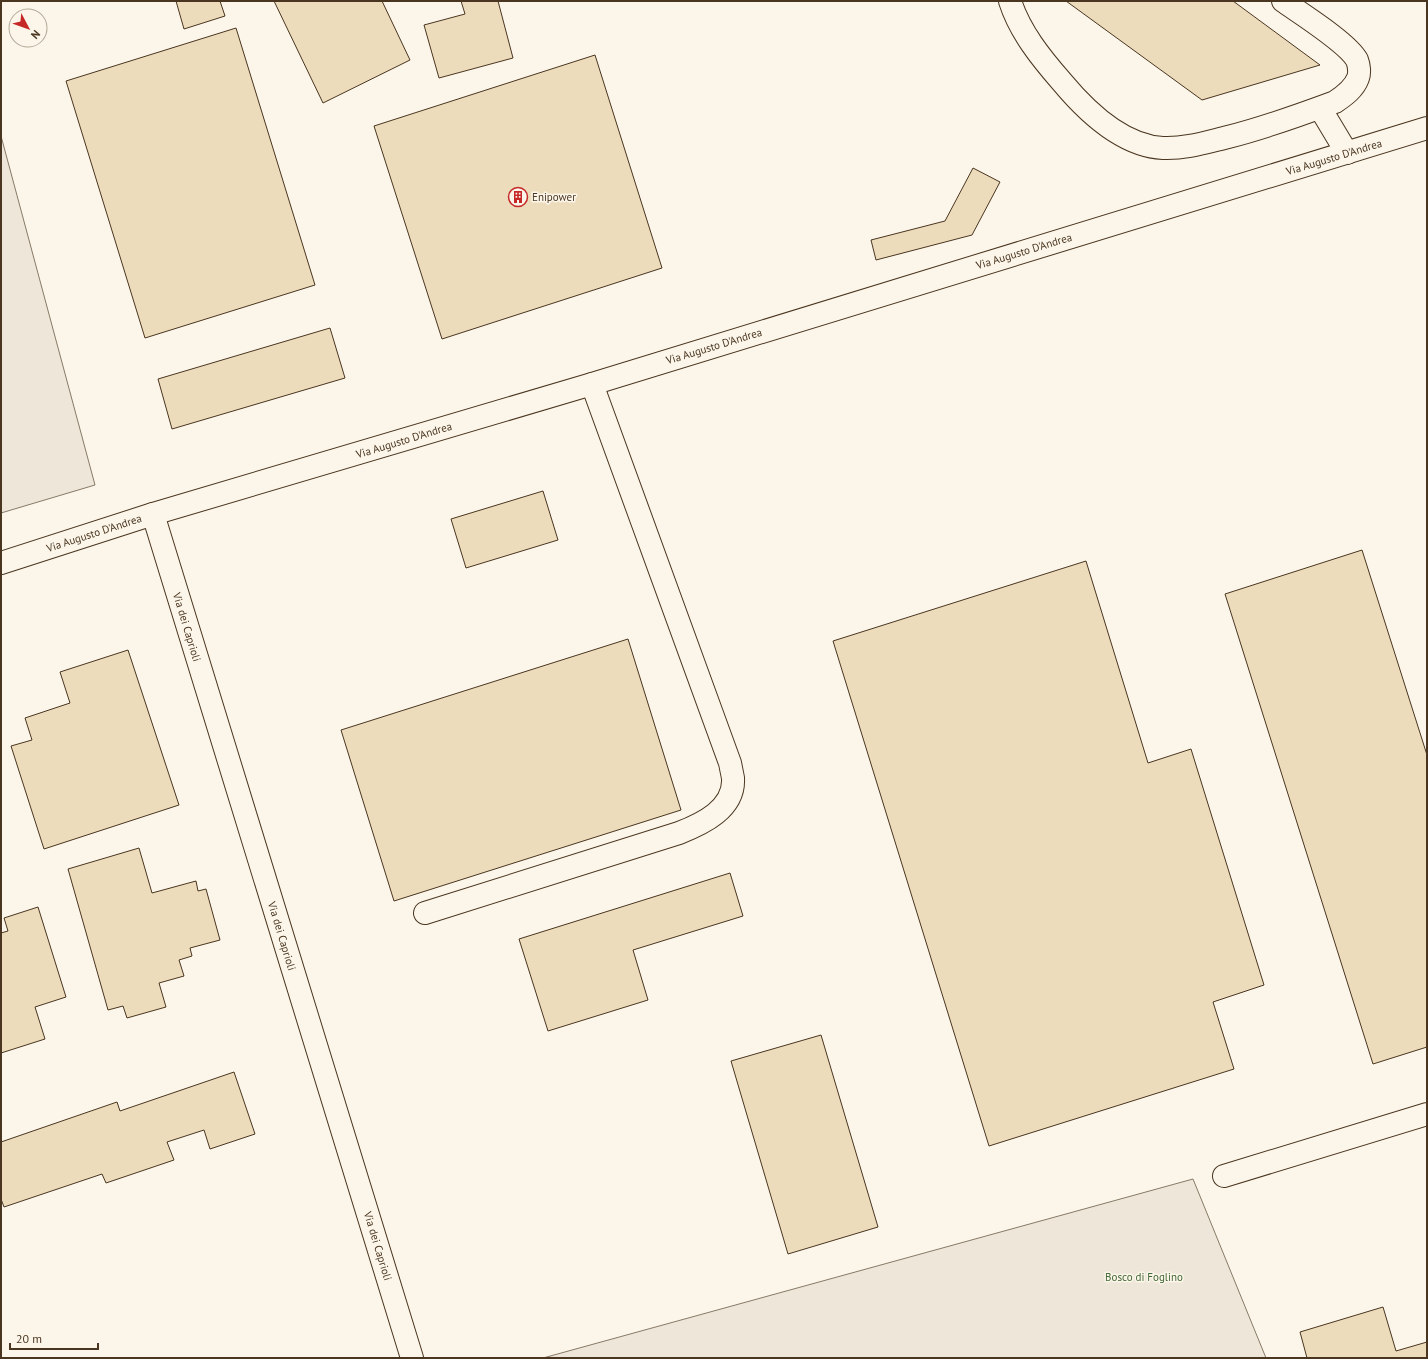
<svg xmlns="http://www.w3.org/2000/svg" width="1428" height="1359" viewBox="0 0 1428 1359" font-family="'PT Sans',sans-serif">
	<style>
		.green { fill: #ede6d9; stroke: #887966 }
		.building { fill: #ecdcbc; stroke: #4a3520 }
		.lines { fill: none; stroke-linecap: round; stroke-linejoin: round }
		.minor-casing { stroke: #4a3520; stroke-width: 24 }
		.minor { stroke: #fbf6e9; stroke-width: 22 }
		.labels { text-anchor: middle; stroke-width: 3; stroke-linejoin: round; paint-order: stroke }
		.street-label { font-size: 11px; fill: #4a3520; stroke: #fbf6e9 }
		.poi-label { font-size: 11px; fill: #4a3520; stroke: #fbf6e9; text-anchor: start }
		.park-label { font-size: 11px; fill: #436837; stroke: #fbf6e9 }
	</style>
	<rect width="100%" height="100%" fill="#fbf6e9"/>
	<!-- green -->
	<g class="green">
		<path d="M 1,136 L 95,485 L 1,513 Z"/>
		<path d="M 1193,1179 L 1266,1358 L 543,1358 Z"/>
	</g>
	<!-- building -->
	<g class="building">
		<path d="M 176,1 L 220,1 L 225,16 L 184,29 Z"/>
		<path d="M 274,1 L 382,1 L 410,60 L 323,103 Z"/>
		<path d="M 461,1 L 498,1 L 513,58 L 439,78 L 424,25 L 465,14 Z"/>
		<path d="M 1066,1 L 1233,1 L 1320,65 L 1202,100 Z"/>
		<path d="M 236,28 L 315,285 L 145,338 L 66,81 Z"/>
		<path d="M 595,55 L 662,268 L 442,339 L 374,126 Z"/>
		<path d="M 973,168 L 1000,182 L 972,235 L 876,260 L 871,240 L 945,221 Z"/>
		<path d="M 330,328 L 345,378 L 172,429 L 158,379 Z"/>
		<path d="M 543,491 L 558,540 L 466,568 L 451,519 Z"/>
		<path d="M 1362,550 L 1427,755 L 1427,1047 L 1373,1064 L 1225,594 Z"/>
		<path d="M 1086,561 L 1148,763 L 1191,749 L 1264,985 L 1213,1002 L 1234,1069 L 989,1146 L 833,641 Z"/>
		<path d="M 628,639 L 681,810 L 394,901 L 341,730 Z"/>
		<path d="M 128,650 L 179,805 L 44,849 L 11,746 L 32,740 L 25,718 L 70,703 L 60,672 Z"/>
		<path d="M 139,848 L 152,893 L 196,881 L 198,891 L 206,889 L 220,940 L 190,948 L 192,956 L 179,960 L 184,976 L 159,983 L 166,1007 L 127,1018 L 123,1006 L 108,1010 L 68,869 Z"/>
		<path d="M 730,873 L 743,916 L 633,950 L 648,1000 L 548,1031 L 519,939 Z"/>
		<path d="M 38,907 L 66,997 L 35,1007 L 45,1039 L 1,1053 L 1,933 L 8,931 L 4,918 Z"/>
		<path d="M 821,1035 L 878,1227 L 788,1254 L 731,1061 Z"/>
		<path d="M 234,1072 L 255,1134 L 210,1149 L 204,1130 L 167,1142 L 174,1160 L 106,1183 L 102,1174 L 4,1207 L 1,1199 L 1,1142 L 117,1102 L 120,1111 Z"/>
		<path d="M 1383,1307 L 1396,1351 L 1427,1342 L 1427,1358 L 1307,1358 L 1300,1332 Z"/>
	</g>
	<g class="lines">
		<!-- minor casing -->
		<g class="minor-casing">
			<g id="minor">
				<path d="M 1010,1 C 1020,32 1041,58 1062,82 C 1087,112 1122,146 1163,148 C 1185,149 1207,142 1228,137 C 1264,128 1300,115 1335,102 C 1344,96 1354,89 1358,78 C 1360,73 1359,65 1357,60 C 1348,43 1300,13 1283,1"/>
				<path d="M 1320,108 L 1347,153"/>
				<path d="M 153,514 L 412,1358"/>
				<path d="M 1,563 L 153,514 L 592,384 L 1427,128"/>
				<path d="M 425,913 L 679,833 C 702,824 735,809 733,778 C 732,773 731,768 730,763 L 592,384"/>
				<path d="M 1224,1176 L 1427,1114"/>
			</g>
		</g>
		<!-- minor -->
		<use href="#minor" class="minor"/>
	</g>
	<!-- icons -->
	<defs>
		<g id="building-ring" transform="scale(1)"><circle r="9.5" fill="#fbf6e9" stroke="#c62828" stroke-width="1.5"/><path d="M-4-6H4V6H1V3H-1V6H-4ZM-2.5-4.3h1.7v1.8h-1.7ZM.8-4.3h1.7v1.8H.8ZM-2.5-1h1.7V.8h-1.7ZM.8-1h1.7V.8H.8Z" fill="#c62828"/></g>
	</defs>
	<g fill-rule="evenodd">
		<use href="#building-ring" x="518" y="197"/>
	</g>
	<g class="labels">
		<!-- street labels -->
		<g class="street-label">
			<text transform="translate(1334 157) rotate(-17)" y="4">Via Augusto D'Andrea</text>
			<text transform="translate(1024 251) rotate(-17)" y="4">Via Augusto D'Andrea</text>
			<text transform="translate(714 346) rotate(-17)" y="4">Via Augusto D'Andrea</text>
			<text transform="translate(404 440) rotate(-17)" y="4">Via Augusto D'Andrea</text>
			<text transform="translate(94 533) rotate(-18)" y="4">Via Augusto D'Andrea</text>
			<text transform="translate(187 627) rotate(73)" y="4">Via dei Caprioli</text>
			<text transform="translate(282 936) rotate(73)" y="4">Via dei Caprioli</text>
			<text transform="translate(378 1246) rotate(73)" y="4">Via dei Caprioli</text>
		</g>
		<!-- poi labels -->
		<g class="poi-label">
			<text x="532" y="201">Enipower</text>
		</g>
		<!-- park labels -->
		<g class="park-label">
			<text x="1144" y="1281">Bosco di Foglino</text>
		</g>
	</g>
	<!-- border -->
	<rect width="1428" height="1359" fill="none" stroke="#4a3520" stroke-width="4"/>
	<!-- north arrow -->
	<g transform="translate(28 28) rotate(131)"><circle r="19" fill="#fbf6e9" stroke="#b4a999"/>
	<path d="M0-3L7 15L0 10L-7 15Z" fill="#c62828"/>
	<text y="-6" font-size="11" font-weight="bold" text-anchor="middle" fill="#4a3520">N</text>
	</g>
	<!-- scale -->
	<path d="M10 1343v6h88v-6" fill="none" stroke="#4a3520" stroke-width="2"/>
	<text x="16" y="1343" font-size="12" fill="#4a3520" stroke="#fbf6e9" stroke-width="3" paint-order="stroke">20 m</text>
</svg>
